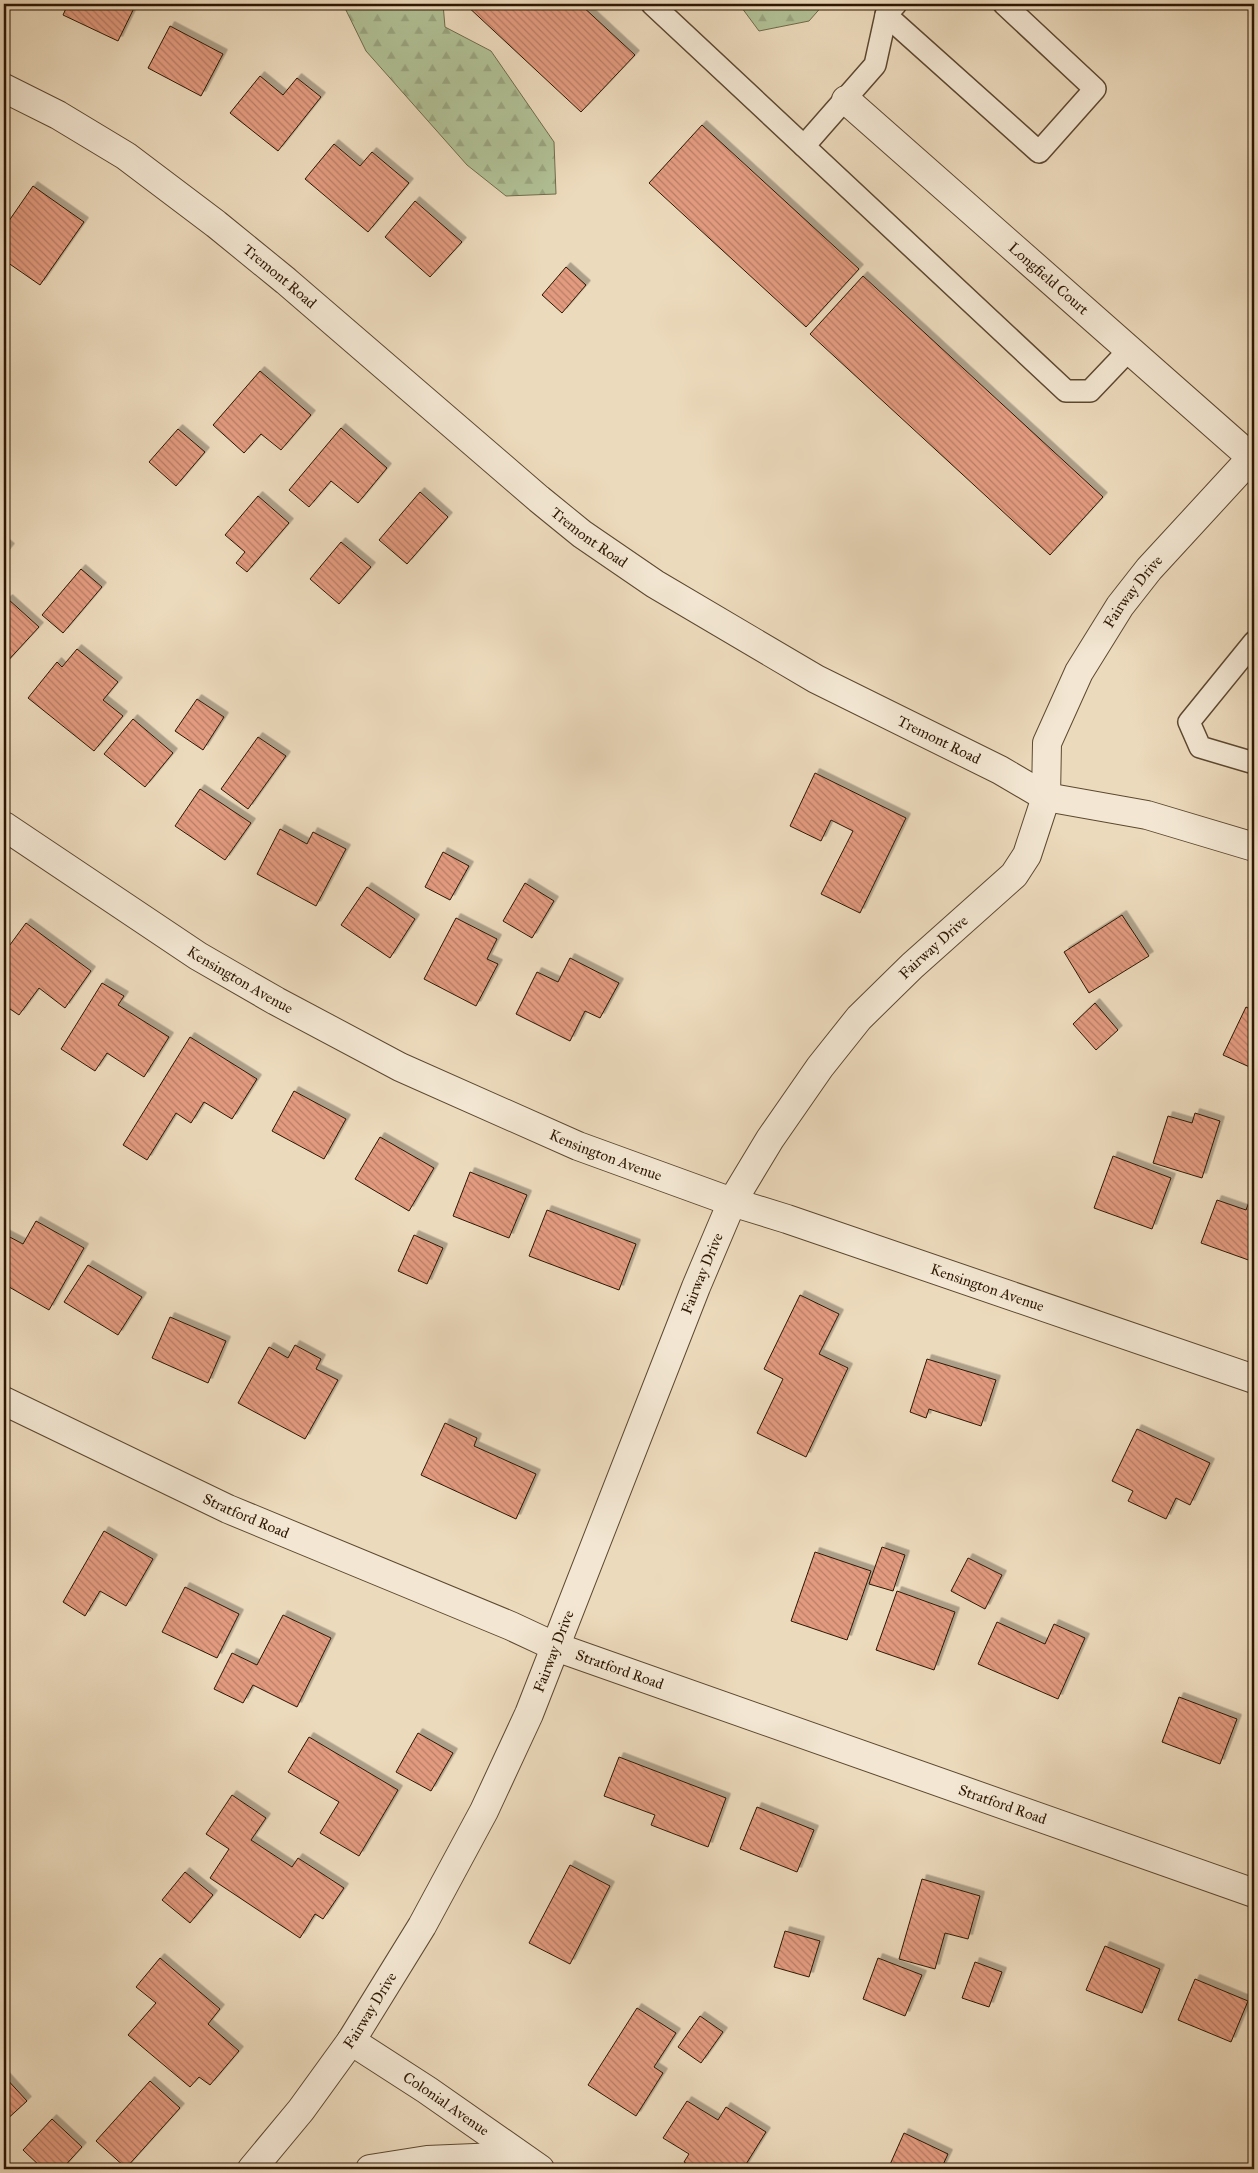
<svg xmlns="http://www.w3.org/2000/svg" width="1258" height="2173" viewBox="0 0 1258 2173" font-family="'IM FELL Great Primer',serif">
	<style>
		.forest { fill: url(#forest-firs); stroke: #6f6c4c }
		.building { fill: url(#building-back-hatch); stroke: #2d1702; filter: url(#shadow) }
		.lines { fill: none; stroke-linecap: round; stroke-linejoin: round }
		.lane-casing { stroke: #5d4830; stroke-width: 24 }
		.street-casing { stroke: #5d4830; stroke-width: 30 }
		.lane { stroke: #f3e7d3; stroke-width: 21 }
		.street { stroke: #f3e7d3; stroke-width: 28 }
		.labels { text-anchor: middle; stroke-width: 4; stroke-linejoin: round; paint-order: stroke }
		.street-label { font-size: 15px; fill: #2d1702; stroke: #f3e7d3 }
	</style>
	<defs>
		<pattern id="forest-firs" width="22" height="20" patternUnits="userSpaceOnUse" patternTransform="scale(1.25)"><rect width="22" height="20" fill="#b1c196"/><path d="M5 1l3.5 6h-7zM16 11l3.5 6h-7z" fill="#99a580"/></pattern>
		<pattern id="building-back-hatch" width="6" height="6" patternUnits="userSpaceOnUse" patternTransform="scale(1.25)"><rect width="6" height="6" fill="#e39b7f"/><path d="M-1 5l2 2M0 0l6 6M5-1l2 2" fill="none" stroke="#b87d66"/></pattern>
		<filter id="shadow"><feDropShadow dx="4.5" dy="-4.5" stdDeviation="0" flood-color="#0004"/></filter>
	</defs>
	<rect width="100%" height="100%" fill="#ecdabc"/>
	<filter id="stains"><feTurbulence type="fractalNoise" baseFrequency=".004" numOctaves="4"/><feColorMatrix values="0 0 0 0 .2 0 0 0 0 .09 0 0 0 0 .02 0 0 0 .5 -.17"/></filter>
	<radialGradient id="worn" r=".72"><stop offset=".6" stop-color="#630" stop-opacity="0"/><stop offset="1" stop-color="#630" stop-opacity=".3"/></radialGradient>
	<!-- forest -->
	<g class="forest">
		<path d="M 343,4 L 443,4 L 445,27 L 491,51 L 554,142 L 556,194 L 506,196 L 467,165 L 366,51 Z"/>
		<path d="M 739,4 L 824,4 L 809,21 L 759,31 Z"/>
	</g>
	<!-- building -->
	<g class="building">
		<path d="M 68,4 L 136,4 L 118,41 L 63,15 Z"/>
		<path d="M 465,4 L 580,4 L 635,55 L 581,112 Z"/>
		<path d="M 170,26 L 223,54 L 201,96 L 148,68 Z"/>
		<path d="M 260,76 L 283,95 L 297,78 L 321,97 L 278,151 L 230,113 Z"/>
		<path d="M 702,125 L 859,269 L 806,327 L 649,183 Z"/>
		<path d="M 334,144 L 360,166 L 372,152 L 409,183 L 368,232 L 305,179 Z"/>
		<path d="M 33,186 L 84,222 L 40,285 L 4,260 L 4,228 Z"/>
		<path d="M 415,201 L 462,242 L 430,277 L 385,237 Z"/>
		<path d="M 566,267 L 586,285 L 562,313 L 542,295 Z"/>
		<path d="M 863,276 L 1103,497 L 1050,555 L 810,334 Z"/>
		<path d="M 260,371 L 311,415 L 281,450 L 261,434 L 244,453 L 213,425 Z"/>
		<path d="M 341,428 L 387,468 L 358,503 L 331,481 L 309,507 L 289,490 Z"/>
		<path d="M 178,429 L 205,452 L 176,486 L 149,462 Z"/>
		<path d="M 420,492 L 448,517 L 407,564 L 379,540 Z"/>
		<path d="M 258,496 L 289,523 L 247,572 L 236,563 L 245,552 L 225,535 Z"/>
		<path d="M 341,542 L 371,567 L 339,604 L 310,579 Z"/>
		<path d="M 4,543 L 10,548 L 4,555 Z"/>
		<path d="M 81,569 L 102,587 L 63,633 L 42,615 Z"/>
		<path d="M 8,599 L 39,627 L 4,665 L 4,603 Z"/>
		<path d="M 77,649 L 118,682 L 103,700 L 123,716 L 94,751 L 28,698 L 57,662 L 62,667 Z"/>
		<path d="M 197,699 L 224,717 L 203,750 L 175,731 Z"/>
		<path d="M 133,719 L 173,753 L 145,787 L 104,754 Z"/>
		<path d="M 258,737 L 286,756 L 248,809 L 221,789 Z"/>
		<path d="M 815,773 L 906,818 L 860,913 L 821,894 L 853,831 L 831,820 L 821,841 L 790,826 Z"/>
		<path d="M 200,789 L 251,823 L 225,860 L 175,826 Z"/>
		<path d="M 280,829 L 307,844 L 313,832 L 346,849 L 316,906 L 257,874 Z"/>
		<path d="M 443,852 L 469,866 L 450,900 L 425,887 Z"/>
		<path d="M 525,883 L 554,901 L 532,938 L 503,921 Z"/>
		<path d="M 367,887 L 415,919 L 390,958 L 341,925 Z"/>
		<path d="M 1122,915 L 1149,956 L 1089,993 L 1064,952 Z"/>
		<path d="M 456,918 L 497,939 L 487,959 L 498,964 L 476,1006 L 424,979 Z"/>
		<path d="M 26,923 L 91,971 L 65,1008 L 39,988 L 19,1015 L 4,1005 L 4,953 Z"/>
		<path d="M 570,958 L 619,983 L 600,1018 L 585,1011 L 570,1041 L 516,1014 L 537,972 L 558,982 Z"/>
		<path d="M 102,983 L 124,996 L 118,1005 L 169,1037 L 144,1077 L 107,1053 L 95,1071 L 61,1049 Z"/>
		<path d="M 1095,1003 L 1118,1030 L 1096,1050 L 1073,1024 Z"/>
		<path d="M 1246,1007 L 1254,1011 L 1254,1069 L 1223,1055 Z"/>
		<path d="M 190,1037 L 257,1079 L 232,1119 L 204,1102 L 191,1123 L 176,1113 L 147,1160 L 123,1145 Z"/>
		<path d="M 294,1091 L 346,1119 L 324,1159 L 272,1131 Z"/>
		<path d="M 1195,1113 L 1220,1121 L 1202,1178 L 1153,1163 L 1168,1116 L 1192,1123 Z"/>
		<path d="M 380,1137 L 434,1168 L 409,1211 L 355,1179 Z"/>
		<path d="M 1113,1156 L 1171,1178 L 1152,1229 L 1094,1208 Z"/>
		<path d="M 470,1172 L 527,1195 L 509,1238 L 453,1216 Z"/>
		<path d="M 1254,1189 L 1254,1262 L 1201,1243 L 1217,1200 L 1246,1210 Z"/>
		<path d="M 547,1210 L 636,1244 L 619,1290 L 529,1256 Z"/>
		<path d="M 36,1221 L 84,1248 L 49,1310 L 4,1284 L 4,1234 L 23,1244 Z"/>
		<path d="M 414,1235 L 443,1248 L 427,1284 L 398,1271 Z"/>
		<path d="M 88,1265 L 142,1297 L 118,1335 L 64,1302 Z"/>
		<path d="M 800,1295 L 839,1314 L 819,1354 L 848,1368 L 806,1457 L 757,1433 L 783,1379 L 764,1369 Z"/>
		<path d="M 170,1317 L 226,1341 L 208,1383 L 152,1358 Z"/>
		<path d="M 295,1345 L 321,1359 L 316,1369 L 338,1380 L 305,1439 L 238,1403 L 269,1347 L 288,1358 Z"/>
		<path d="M 927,1359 L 996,1380 L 981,1426 L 929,1409 L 926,1418 L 910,1412 Z"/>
		<path d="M 445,1423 L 477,1438 L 474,1446 L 536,1474 L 516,1519 L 421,1475 Z"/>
		<path d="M 1137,1429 L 1210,1463 L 1190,1505 L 1176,1498 L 1166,1519 L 1128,1501 L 1133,1491 L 1112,1481 Z"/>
		<path d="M 104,1531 L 153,1559 L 126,1606 L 100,1591 L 85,1616 L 63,1602 Z"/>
		<path d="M 882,1547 L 905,1555 L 893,1591 L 869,1584 Z"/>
		<path d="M 815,1552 L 871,1571 L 847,1640 L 791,1621 Z"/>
		<path d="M 968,1558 L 1002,1575 L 985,1609 L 951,1591 Z"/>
		<path d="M 185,1587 L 239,1614 L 217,1658 L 162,1632 Z"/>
		<path d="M 897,1591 L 955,1612 L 934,1670 L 876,1650 Z"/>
		<path d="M 283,1615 L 331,1638 L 297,1707 L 253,1685 L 243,1703 L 214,1689 L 232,1653 L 257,1665 Z"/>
		<path d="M 997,1622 L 1045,1644 L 1054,1624 L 1085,1638 L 1058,1699 L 978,1664 Z"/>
		<path d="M 1179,1697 L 1237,1719 L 1220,1764 L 1162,1742 Z"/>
		<path d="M 418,1733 L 453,1753 L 431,1791 L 396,1772 Z"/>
		<path d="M 309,1737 L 398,1790 L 359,1856 L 320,1833 L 339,1802 L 288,1772 Z"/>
		<path d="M 619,1757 L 726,1798 L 708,1847 L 651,1825 L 655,1815 L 604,1796 Z"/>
		<path d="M 232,1795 L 266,1818 L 251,1840 L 292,1867 L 298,1858 L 344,1888 L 323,1919 L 315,1914 L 300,1938 L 210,1878 L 229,1849 L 206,1834 Z"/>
		<path d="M 757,1807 L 814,1830 L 797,1872 L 740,1849 Z"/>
		<path d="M 570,1865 L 610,1886 L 570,1964 L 529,1943 Z"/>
		<path d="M 185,1872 L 213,1895 L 190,1923 L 162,1900 Z"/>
		<path d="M 922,1879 L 980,1896 L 968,1939 L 945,1933 L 935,1969 L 899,1959 Z"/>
		<path d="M 785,1931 L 820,1941 L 809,1977 L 774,1967 Z"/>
		<path d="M 1105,1946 L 1160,1969 L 1142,2013 L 1086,1990 Z"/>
		<path d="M 160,1958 L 220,2009 L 208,2024 L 239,2051 L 210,2085 L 199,2077 L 190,2087 L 128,2035 L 156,2003 L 136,1987 Z"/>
		<path d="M 878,1958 L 922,1975 L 905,2016 L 863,1999 Z"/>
		<path d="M 975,1962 L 1002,1972 L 989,2007 L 962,1998 Z"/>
		<path d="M 1195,1979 L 1248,2001 L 1231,2042 L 1178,2020 Z"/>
		<path d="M 637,2008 L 676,2033 L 654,2067 L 663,2073 L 636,2116 L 588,2085 Z"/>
		<path d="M 700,2016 L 723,2032 L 701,2063 L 678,2047 Z"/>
		<path d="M 4,2076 L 27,2101 L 4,2122 Z"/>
		<path d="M 150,2081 L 180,2108 L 126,2168 L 96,2141 Z"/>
		<path d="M 687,2101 L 718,2120 L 726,2107 L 766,2132 L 743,2169 L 695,2169 L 684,2162 L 689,2154 L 663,2138 Z"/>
		<path d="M 52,2119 L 82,2147 L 62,2169 L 43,2169 L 23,2150 Z"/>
		<path d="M 904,2133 L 948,2154 L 941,2169 L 888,2169 Z"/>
	</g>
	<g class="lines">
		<!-- lane casing -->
		<g class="lane-casing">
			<g id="lane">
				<path d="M 652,4 L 1066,391 L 1090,391 L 1129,350"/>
				<path d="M 886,15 L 1039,152 L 1095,89 L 1004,4"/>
				<path d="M 804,146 L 875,65 L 886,15 L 896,4"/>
				<path d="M 1254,642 L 1189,722 L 1200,747 L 1254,763"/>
			</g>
		</g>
		<!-- street casing -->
		<g class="street-casing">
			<g id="street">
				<path id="s1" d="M 4,88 L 58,115 L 126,156 L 216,224 L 286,281 L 539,499 L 582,534 L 655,584 L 816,679 L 1000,770 L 1046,797 L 1147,815 L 1254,847"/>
				<path id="s2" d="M 846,100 L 1252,458"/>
				<path id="s3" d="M 4,826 L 198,956 L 276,1001 L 400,1067 L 578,1146 L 732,1202 L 787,1219 L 1254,1379"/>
				<path id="s4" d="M 4,1401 L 228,1509 L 511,1626 L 556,1647 L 1254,1893"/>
				<path id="s5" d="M 351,2041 L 427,2090 L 540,2169"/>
				<path id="s6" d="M 252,2169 L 301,2110 L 351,2041 L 422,1926 L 484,1811 L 529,1714 L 696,1287 L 732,1202 L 770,1139 L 820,1067 L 859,1018 L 912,966 L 1014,875 L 1027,855 L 1046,797 L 1047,743 L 1079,672 L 1120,606 L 1149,569 L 1254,455"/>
				<path d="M 370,2169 L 427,2160 L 520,2156"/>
			</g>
		</g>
		<!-- lane -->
		<use href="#lane" class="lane"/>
		<!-- street -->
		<use href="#street" class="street"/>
	</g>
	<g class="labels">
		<!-- street labels -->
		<g class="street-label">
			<text dy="5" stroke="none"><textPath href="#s1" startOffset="335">Tremont Road</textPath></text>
			<text dy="5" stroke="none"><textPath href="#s2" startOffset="270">Longfield Court</textPath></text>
			<text dy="5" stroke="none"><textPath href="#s1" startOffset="740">Tremont Road</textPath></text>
			<text dy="5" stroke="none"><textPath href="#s6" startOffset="1834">Fairway Drive</textPath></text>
			<text dy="5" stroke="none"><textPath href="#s1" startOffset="1145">Tremont Road</textPath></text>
			<text dy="5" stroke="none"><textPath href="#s6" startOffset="1412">Fairway Drive</textPath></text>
			<text dy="5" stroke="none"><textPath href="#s3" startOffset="282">Kensington Avenue</textPath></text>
			<text dy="5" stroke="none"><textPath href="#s3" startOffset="688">Kensington Avenue</textPath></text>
			<text dy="5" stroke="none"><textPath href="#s6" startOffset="1008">Fairway Drive</textPath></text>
			<text dy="5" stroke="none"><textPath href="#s3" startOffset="1092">Kensington Avenue</textPath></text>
			<text dy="5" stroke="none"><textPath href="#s4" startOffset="268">Stratford Road</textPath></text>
			<text dy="5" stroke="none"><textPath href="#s6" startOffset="602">Fairway Drive</textPath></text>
			<text dy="5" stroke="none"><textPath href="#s4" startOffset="672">Stratford Road</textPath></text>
			<text dy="5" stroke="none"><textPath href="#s4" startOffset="1078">Stratford Road</textPath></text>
			<text dy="5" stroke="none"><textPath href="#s6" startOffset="198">Fairway Drive</textPath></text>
			<text dy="5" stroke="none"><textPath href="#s5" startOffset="114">Colonial Avenue</textPath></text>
		</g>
	</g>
	<!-- margin -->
	<rect width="1258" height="2173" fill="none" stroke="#ecdabc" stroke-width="20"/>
	<rect x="5" y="5" width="1248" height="2163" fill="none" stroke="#2d1702" stroke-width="2.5"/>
	<rect x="10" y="10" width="1238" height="2153" fill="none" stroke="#2d1702"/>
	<rect width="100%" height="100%" filter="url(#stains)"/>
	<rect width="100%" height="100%" fill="url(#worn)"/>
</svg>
